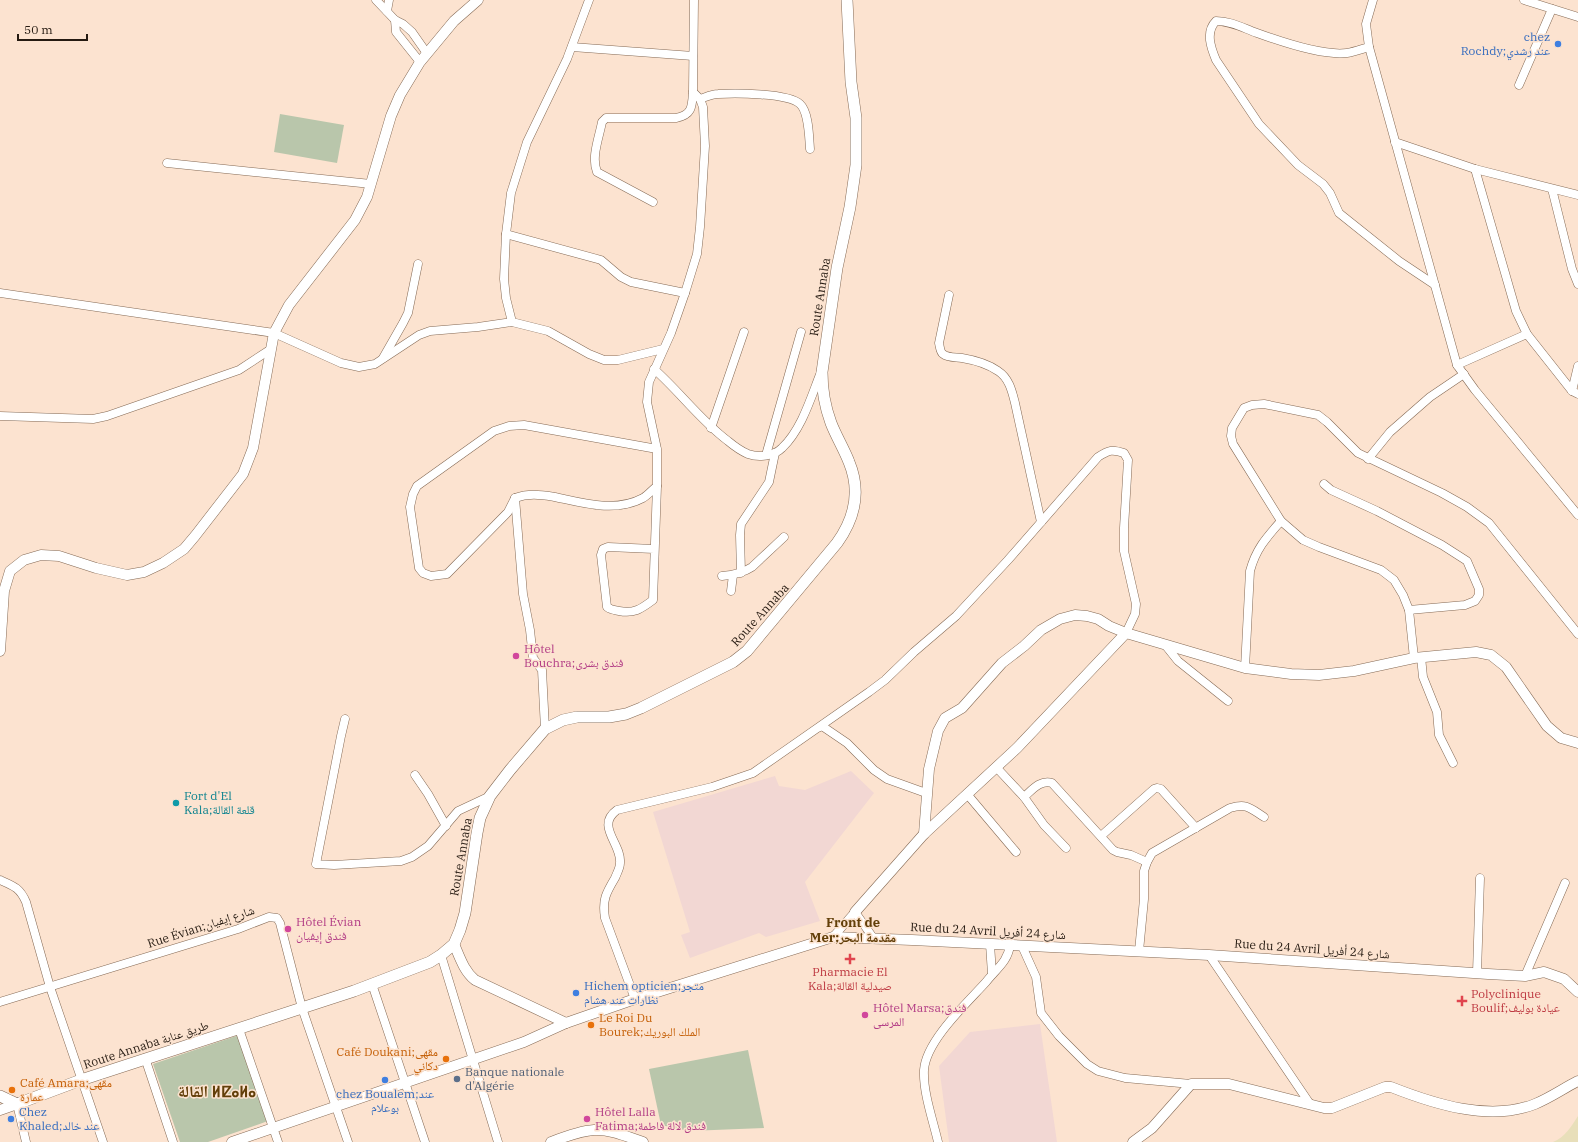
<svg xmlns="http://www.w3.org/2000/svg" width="1578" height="1142" viewBox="0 0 1578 1142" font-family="'IBM Plex Serif','Noto Naskh Arabic','Noto Sans Tifinagh',serif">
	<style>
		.education { fill: #f2d7d3 }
		.green { fill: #b9c6ab }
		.sand { fill: #e8dfba }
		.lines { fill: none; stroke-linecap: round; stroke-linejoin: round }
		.minor-casing { stroke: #856a55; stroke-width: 9 }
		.tertiary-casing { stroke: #856a55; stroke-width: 11 }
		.secondary-casing { stroke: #856a55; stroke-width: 12 }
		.minor { stroke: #fff; stroke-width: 8 }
		.tertiary { stroke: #fff; stroke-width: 10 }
		.secondary { stroke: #fff; stroke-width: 11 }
		.shop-dot { fill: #3f7fe0; stroke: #fce3d0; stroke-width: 1.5 }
		.hotel-dot { fill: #d1479c; stroke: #fce3d0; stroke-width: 1.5 }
		.culture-dot { fill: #0f9aa8; stroke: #fce3d0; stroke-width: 1.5 }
		.health-dot { fill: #e0444e; stroke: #fce3d0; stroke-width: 1.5 }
		.food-dot { fill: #e8710a; stroke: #fce3d0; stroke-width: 1.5 }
		.service-dot { fill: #5c6f8a; stroke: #fce3d0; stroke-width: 1.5 }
		.labels { text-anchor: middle; stroke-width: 3; stroke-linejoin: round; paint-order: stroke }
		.shop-label { font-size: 12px; fill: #366cbe; stroke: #fce3d0; text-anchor: start }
		.street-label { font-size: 12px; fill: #251a11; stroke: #fce3d0 }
		.hotel-label { font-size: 12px; fill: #b23c85; stroke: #fce3d0; text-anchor: start }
		.culture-label { font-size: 12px; fill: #0d838f; stroke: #fce3d0; text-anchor: start }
		.health-label { font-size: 12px; fill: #be3a42; stroke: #fce3d0 }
		.food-label { font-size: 12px; fill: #c56008; stroke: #fce3d0; text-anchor: start }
		.service-label { font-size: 12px; fill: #4e5e75; stroke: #fce3d0; text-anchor: start }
		.neighbourhood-label { font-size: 13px; font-weight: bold; fill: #623f09; stroke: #fce3d0 }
		.district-label { font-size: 16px; font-weight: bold; fill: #623f09; stroke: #fce3d0 }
	</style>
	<rect width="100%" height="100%" fill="#fce3d0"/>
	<!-- education -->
	<g class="education">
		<path d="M 851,771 L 874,793 L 805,882 L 820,921 L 766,937 L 759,933 L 690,958 L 681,935 L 690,932 L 653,812 L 775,776 L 779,786 L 805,790 Z"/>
		<path d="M 1040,1024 L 1057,1142 L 949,1142 L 939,1066 L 970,1032 Z"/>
	</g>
	<!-- green -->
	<g class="green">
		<path d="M 280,114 L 344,125 L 337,163 L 274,152 Z"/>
		<path d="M 239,1035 L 268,1121 L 208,1142 L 180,1142 L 153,1064 Z"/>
		<path d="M 748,1050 L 764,1128 L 689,1131 L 661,1125 L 649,1069 Z"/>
	</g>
	<!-- sand -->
	<path class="sand" d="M 1578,1116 L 1578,1142 L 1553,1142 C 1565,1137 1571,1127 1578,1116 Z"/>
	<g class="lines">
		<!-- minor casing -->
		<g class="minor-casing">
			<g id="minor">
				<path d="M 376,0 L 395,20 L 403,24 L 412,32 L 426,52"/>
				<path d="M 589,0 L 567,59 L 527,142 L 511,193 L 506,234 L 504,279 L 506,298 L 512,322 L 548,331 L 589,354 L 604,360 L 618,360 L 663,349"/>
				<path d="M 1373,0 L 1366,24 L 1369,47 L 1457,365 L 1475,390 L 1578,515"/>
				<path d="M 1524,0 L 1578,17"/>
				<path d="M 387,11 L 389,0"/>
				<path d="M 395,20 L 396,32 L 420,62"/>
				<path d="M 572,47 L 693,56"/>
				<path d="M 1369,47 C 1362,49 1354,52 1347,53 C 1324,56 1279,41 1257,33 C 1243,28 1231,21 1216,21 C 1205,32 1211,48 1216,60 L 1259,124 L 1298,165 L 1323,184 L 1330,193 L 1339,213 L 1399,261 L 1435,285"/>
				<path d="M 1519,85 L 1552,9"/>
				<path d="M 700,99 C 706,97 712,94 718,94 C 735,93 788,93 800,104 C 809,112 809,137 810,149"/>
				<path d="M 1395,142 L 1475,169 L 1578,195"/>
				<path d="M 167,163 L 371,184"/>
				<path d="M 1475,169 L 1516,311 L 1527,334 L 1572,391 L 1578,394"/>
				<path d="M 1552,189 L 1572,269 L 1578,284"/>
				<path d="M 653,202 L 597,172 C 591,157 599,138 602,122 L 606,118 L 676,118 C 692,115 692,107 693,92 L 694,0"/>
				<path d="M 506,234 L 601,260 L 621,277 L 631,282 L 685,293"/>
				<path d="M 0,293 L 274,333 L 341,363 L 359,367 L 375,364 L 419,335 L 430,331 L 478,327 L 512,322"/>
				<path d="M 949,295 L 939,343 C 940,347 940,352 943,354 C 948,358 956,357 962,358 C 974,360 988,364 998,371 C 1009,378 1012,391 1015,403 L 1041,522"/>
				<path d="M 383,358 L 403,323 L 408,313 L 418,264"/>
				<path d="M 1457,365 L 1527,334"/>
				<path d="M 654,369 C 680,392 700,420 728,441 C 734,446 741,451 748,454 C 759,458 774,456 782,448 C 802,429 811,397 821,372"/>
				<path d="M 1572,391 L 1578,366"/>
				<path d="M 0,416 L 93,419 L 107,416 L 239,370 L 271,349"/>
				<path d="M 711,428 L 744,332"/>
				<path d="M 657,449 L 524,425 L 509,426 L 494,431 L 417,486 L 413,494 L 410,507 L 419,568 L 423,573 L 431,576 L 447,574 L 508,512 L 515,498 C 529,493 541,495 555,497 C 583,503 615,513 643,498 C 648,495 652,490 657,486 L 657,449 L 647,402 L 649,382 L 671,333 L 685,293 L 697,254 L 700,227 L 705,146 L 703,107 L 700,99 L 693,92"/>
				<path d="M 766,455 L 801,332"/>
				<path d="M 1368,459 L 1390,432 L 1430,397 L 1464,374"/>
				<path d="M 1324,484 L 1331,490 L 1377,511 L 1442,545 L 1467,561 L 1479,589 L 1479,595 L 1475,601 L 1465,605 L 1409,610"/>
				<path d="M 515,498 L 523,594 L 530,630 L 533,658 L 542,670 L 545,729"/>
				<path d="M 1281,521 L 1303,540 L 1319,547 L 1381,570 L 1394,580 L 1403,595 L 1409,610 L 1414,658"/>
				<path d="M 654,549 L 608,547 L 603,549 L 601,555 L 607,607 C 611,610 614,610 619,611 C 634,614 641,609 653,600 L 657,486"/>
				<path d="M 741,573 L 740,535 L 741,524 L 769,482 L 775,453"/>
				<path d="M 722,576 C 733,575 743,573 752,567 L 784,537"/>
				<path d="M 731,591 L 733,575"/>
				<path d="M 1166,646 L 1178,661 L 1228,701"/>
				<path d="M 1421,657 L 1423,677 L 1437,712 L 1439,735 L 1453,763"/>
				<path d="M 1245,668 L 1250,571 C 1256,549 1266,538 1281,521 L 1233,444 L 1231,436 L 1232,428 L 1244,408 L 1252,405 L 1264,404 L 1318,415 L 1327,422 L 1358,453 L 1442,493 L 1467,507 L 1489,523 L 1578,634"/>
				<path d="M 345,719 L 341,736 L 316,864 L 334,865 L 401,861 L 412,857 L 428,846 L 458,811 L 490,796"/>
				<path d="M 820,727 L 822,726 L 847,743 L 874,770 L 887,779 L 926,793"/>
				<path d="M 996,767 L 1024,797 L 1044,825 L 1066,848"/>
				<path d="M 415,775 L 428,794 L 446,826"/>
				<path d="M 967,794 L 1016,852"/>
				<path d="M 1024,797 C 1032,790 1041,779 1052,783 L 1113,850 L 1117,852 L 1131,855 L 1147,862"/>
				<path d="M 1101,836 L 1154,789 L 1157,788 L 1161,789 L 1196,828"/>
				<path d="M 0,880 C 14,886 20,888 26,902 L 50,987 L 103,1142"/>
				<path d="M 833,937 L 855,912 L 874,939"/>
				<path d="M 990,944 L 992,974"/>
				<path d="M 1022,946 L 1036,977 L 1041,1013 L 1059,1036 L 1087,1064 L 1098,1071 L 1125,1078 L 1191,1084"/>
				<path d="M 1139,951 L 1144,899 L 1144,871 L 1147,862 L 1152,853 L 1230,808 C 1247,803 1250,808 1264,817"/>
				<path d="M 441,955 L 498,1142"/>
				<path d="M 1209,955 L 1310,1104"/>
				<path d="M 1477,973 L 1480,878"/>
				<path d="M 1525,976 L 1565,883"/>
				<path d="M 372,984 L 425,1142"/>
				<path d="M 635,999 L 605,918 C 602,900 606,893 615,878 C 617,873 620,868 620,863 C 622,844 595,826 617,810 L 712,787 L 753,773 L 869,692 L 885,680 L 914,652 L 956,616 L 1008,560 L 1098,457 C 1109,450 1112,449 1124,453 L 1128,460 L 1124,528 L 1124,551 L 1136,604 L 1135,614 L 1126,633"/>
				<path d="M 0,1002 L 238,929 L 269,917 L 277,918 L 280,923 L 302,1008 L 348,1142"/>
				<path d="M 239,1029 L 278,1142"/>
				<path d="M 145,1058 L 173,1142"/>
				<path d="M 17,1104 L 26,1142"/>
				<path d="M 938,1142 C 933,1120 923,1093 924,1070 C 926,1041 966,1004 986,982 C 996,969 1008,962 1010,945"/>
			</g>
		</g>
		<!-- tertiary casing -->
		<g class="tertiary-casing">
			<g id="tertiary">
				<path d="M 0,651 L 4,591 L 10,571 L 24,560 L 41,555 L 59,556 L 96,568 L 127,575 L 144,572 L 163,563 L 184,549 L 195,536 L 243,474 L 253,448 L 274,333 L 289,305 L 355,220 L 367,197 L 391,116 L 400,95 L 420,62 L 454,21 L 478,0"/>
				<path d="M 924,834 L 929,769 L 938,731 L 945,718 L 962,708 L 1002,663 L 1024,646 L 1041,630 L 1060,619 L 1075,615 L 1087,616 L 1098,619 L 1109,626 L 1126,633"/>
				<path d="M 855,912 L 924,834 L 1017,748 L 1126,633 L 1245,668 L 1291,674 L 1319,675 L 1354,671 L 1414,658 L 1476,652 L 1491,655 L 1506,667 L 1547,726 L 1561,738 L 1578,743"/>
				<path d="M 454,944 C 460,958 464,971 475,980 L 566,1023"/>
				<path d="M 0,1110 L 17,1104"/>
				<path d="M 232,1142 L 524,1042 L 566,1023 L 635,999 L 833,937 L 912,940 L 1209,955 L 1488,974 L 1525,976 L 1544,972 L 1564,979 L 1578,992"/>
				<path d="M 551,1142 C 564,1137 579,1131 594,1130 C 610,1129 628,1137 643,1142"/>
				<path d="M 1133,1142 L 1152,1128 L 1191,1084 L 1229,1084 L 1324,1108 L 1332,1108 L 1385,1087 L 1391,1087 C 1434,1104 1490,1122 1535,1104 C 1550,1098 1564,1088 1578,1081"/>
			</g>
		</g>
		<!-- secondary casing -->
		<g class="secondary-casing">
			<path id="secondary" d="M 0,1096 L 17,1104 L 81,1080 L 354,991 L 430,962 L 441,955 L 454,944 L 460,930 L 465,913 L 477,833 L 480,818 L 490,796 L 510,770 L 545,729 L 563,720 L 577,717 L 609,717 L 626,714 L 641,708 L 733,662 L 747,651 L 837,543 C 855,518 861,491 849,462 C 844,449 836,436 831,423 C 825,407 822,389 822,372 L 837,268 L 850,207 L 856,165 L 856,118 L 851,82 L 847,0"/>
		</g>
		<!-- minor -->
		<use href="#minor" class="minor"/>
		<!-- tertiary -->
		<use href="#tertiary" class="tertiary"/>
		<!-- secondary -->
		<use href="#secondary" class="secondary"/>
	</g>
	<!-- markers -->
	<g class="shop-dot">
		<circle cx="1558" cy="44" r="4"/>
		<circle cx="576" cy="993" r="4"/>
		<circle cx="385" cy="1080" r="4"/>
		<circle cx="11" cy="1119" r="4"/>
	</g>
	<g class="hotel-dot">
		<circle cx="516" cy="656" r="4"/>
		<circle cx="288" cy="929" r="4"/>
		<circle cx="865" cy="1015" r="4"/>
		<circle cx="587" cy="1119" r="4"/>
	</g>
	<circle class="culture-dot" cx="176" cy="803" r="4"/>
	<g class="health-dot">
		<path d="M848 953h4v4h4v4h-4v4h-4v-4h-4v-4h4z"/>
		<path d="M1460 995h4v4h4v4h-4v4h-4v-4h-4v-4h4z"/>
	</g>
	<g class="food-dot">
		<circle cx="591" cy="1025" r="4"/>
		<circle cx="446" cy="1059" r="4"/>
		<circle cx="12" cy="1090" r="4"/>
	</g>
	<circle class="service-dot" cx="457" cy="1079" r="4"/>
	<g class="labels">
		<!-- shop labels -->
		<g class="shop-label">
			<text x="1550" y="41" text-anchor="end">chez<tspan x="1550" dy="14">Rochdy;عند رشدي</tspan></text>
			<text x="584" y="990">Hichem opticien;متجر<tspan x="584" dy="14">نظارات عند هشام</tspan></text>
			<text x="385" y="1098" text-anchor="middle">chez Boualem;عند<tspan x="385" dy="14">بوعلام</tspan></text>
			<text x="19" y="1116">Chez<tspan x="19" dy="14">Khaled;عند خالد</tspan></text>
		</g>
		<!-- street labels -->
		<g class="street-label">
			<text transform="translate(820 297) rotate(-81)" y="4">Route Annaba</text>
			<text transform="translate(760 615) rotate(-48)" y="4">Route Annaba</text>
			<text transform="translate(461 857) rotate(-80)" y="4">Route Annaba</text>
			<text transform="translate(201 927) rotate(-18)" y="4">Rue Évian;شارع إيفيان</text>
			<text transform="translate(988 931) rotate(3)" y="4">Rue du 24 Avril شارع 24 أفريل</text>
			<text transform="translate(1312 949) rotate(4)" y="4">Rue du 24 Avril شارع 24 أفريل</text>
			<text transform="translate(146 1045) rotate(-18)" y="4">Route Annaba طريق عنابة</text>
		</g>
		<!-- hotel labels -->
		<g class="hotel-label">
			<text x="524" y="653">Hôtel<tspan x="524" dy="14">Bouchra;فندق بشرى</tspan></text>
			<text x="296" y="926">Hôtel Évian<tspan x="296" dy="14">فندق إيفيان</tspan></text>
			<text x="873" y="1012">Hôtel Marsa;فندق<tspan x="873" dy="14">المرسى</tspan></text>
			<text x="595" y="1116">Hôtel Lalla<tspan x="595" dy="14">Fatima;فندق لالة فاطمة</tspan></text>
		</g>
		<!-- culture labels -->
		<g class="culture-label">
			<text x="184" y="800">Fort d'El<tspan x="184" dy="14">Kala;قلعة القالة</tspan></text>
		</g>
		<!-- health labels -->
		<g class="health-label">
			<text x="850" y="976">Pharmacie El<tspan x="850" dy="14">Kala;صيدلية القالة</tspan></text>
			<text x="1471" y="998" text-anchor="start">Polyclinique<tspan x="1471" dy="14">Boulif;عيادة بوليف</tspan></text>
		</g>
		<!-- food labels -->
		<g class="food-label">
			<text x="599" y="1022">Le Roi Du<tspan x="599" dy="14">Bourek;الملك البوريك</tspan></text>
			<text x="438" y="1056" text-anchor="end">Café Doukani;مقهى<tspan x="438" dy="14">دكاني</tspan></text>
			<text x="20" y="1087">Café Amara;مقهى<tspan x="20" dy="14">عمارة</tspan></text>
		</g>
		<!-- service labels -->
		<g class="service-label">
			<text x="465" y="1076">Banque nationale<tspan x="465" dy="14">d'Algérie</tspan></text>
		</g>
		<!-- neighbourhood labels -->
		<g class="neighbourhood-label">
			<text x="853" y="927">Front de<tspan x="853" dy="15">Mer;مقدمة البحر</tspan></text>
		</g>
		<!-- district labels -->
		<g class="district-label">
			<text x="217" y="1097">القالة ⵍⵇⴰⵍⴰ</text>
		</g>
	</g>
	<!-- scale -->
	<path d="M18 34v6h69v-6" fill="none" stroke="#251a11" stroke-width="2"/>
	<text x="24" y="34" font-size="12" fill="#251a11" stroke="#fce3d0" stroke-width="3" paint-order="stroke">50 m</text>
</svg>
